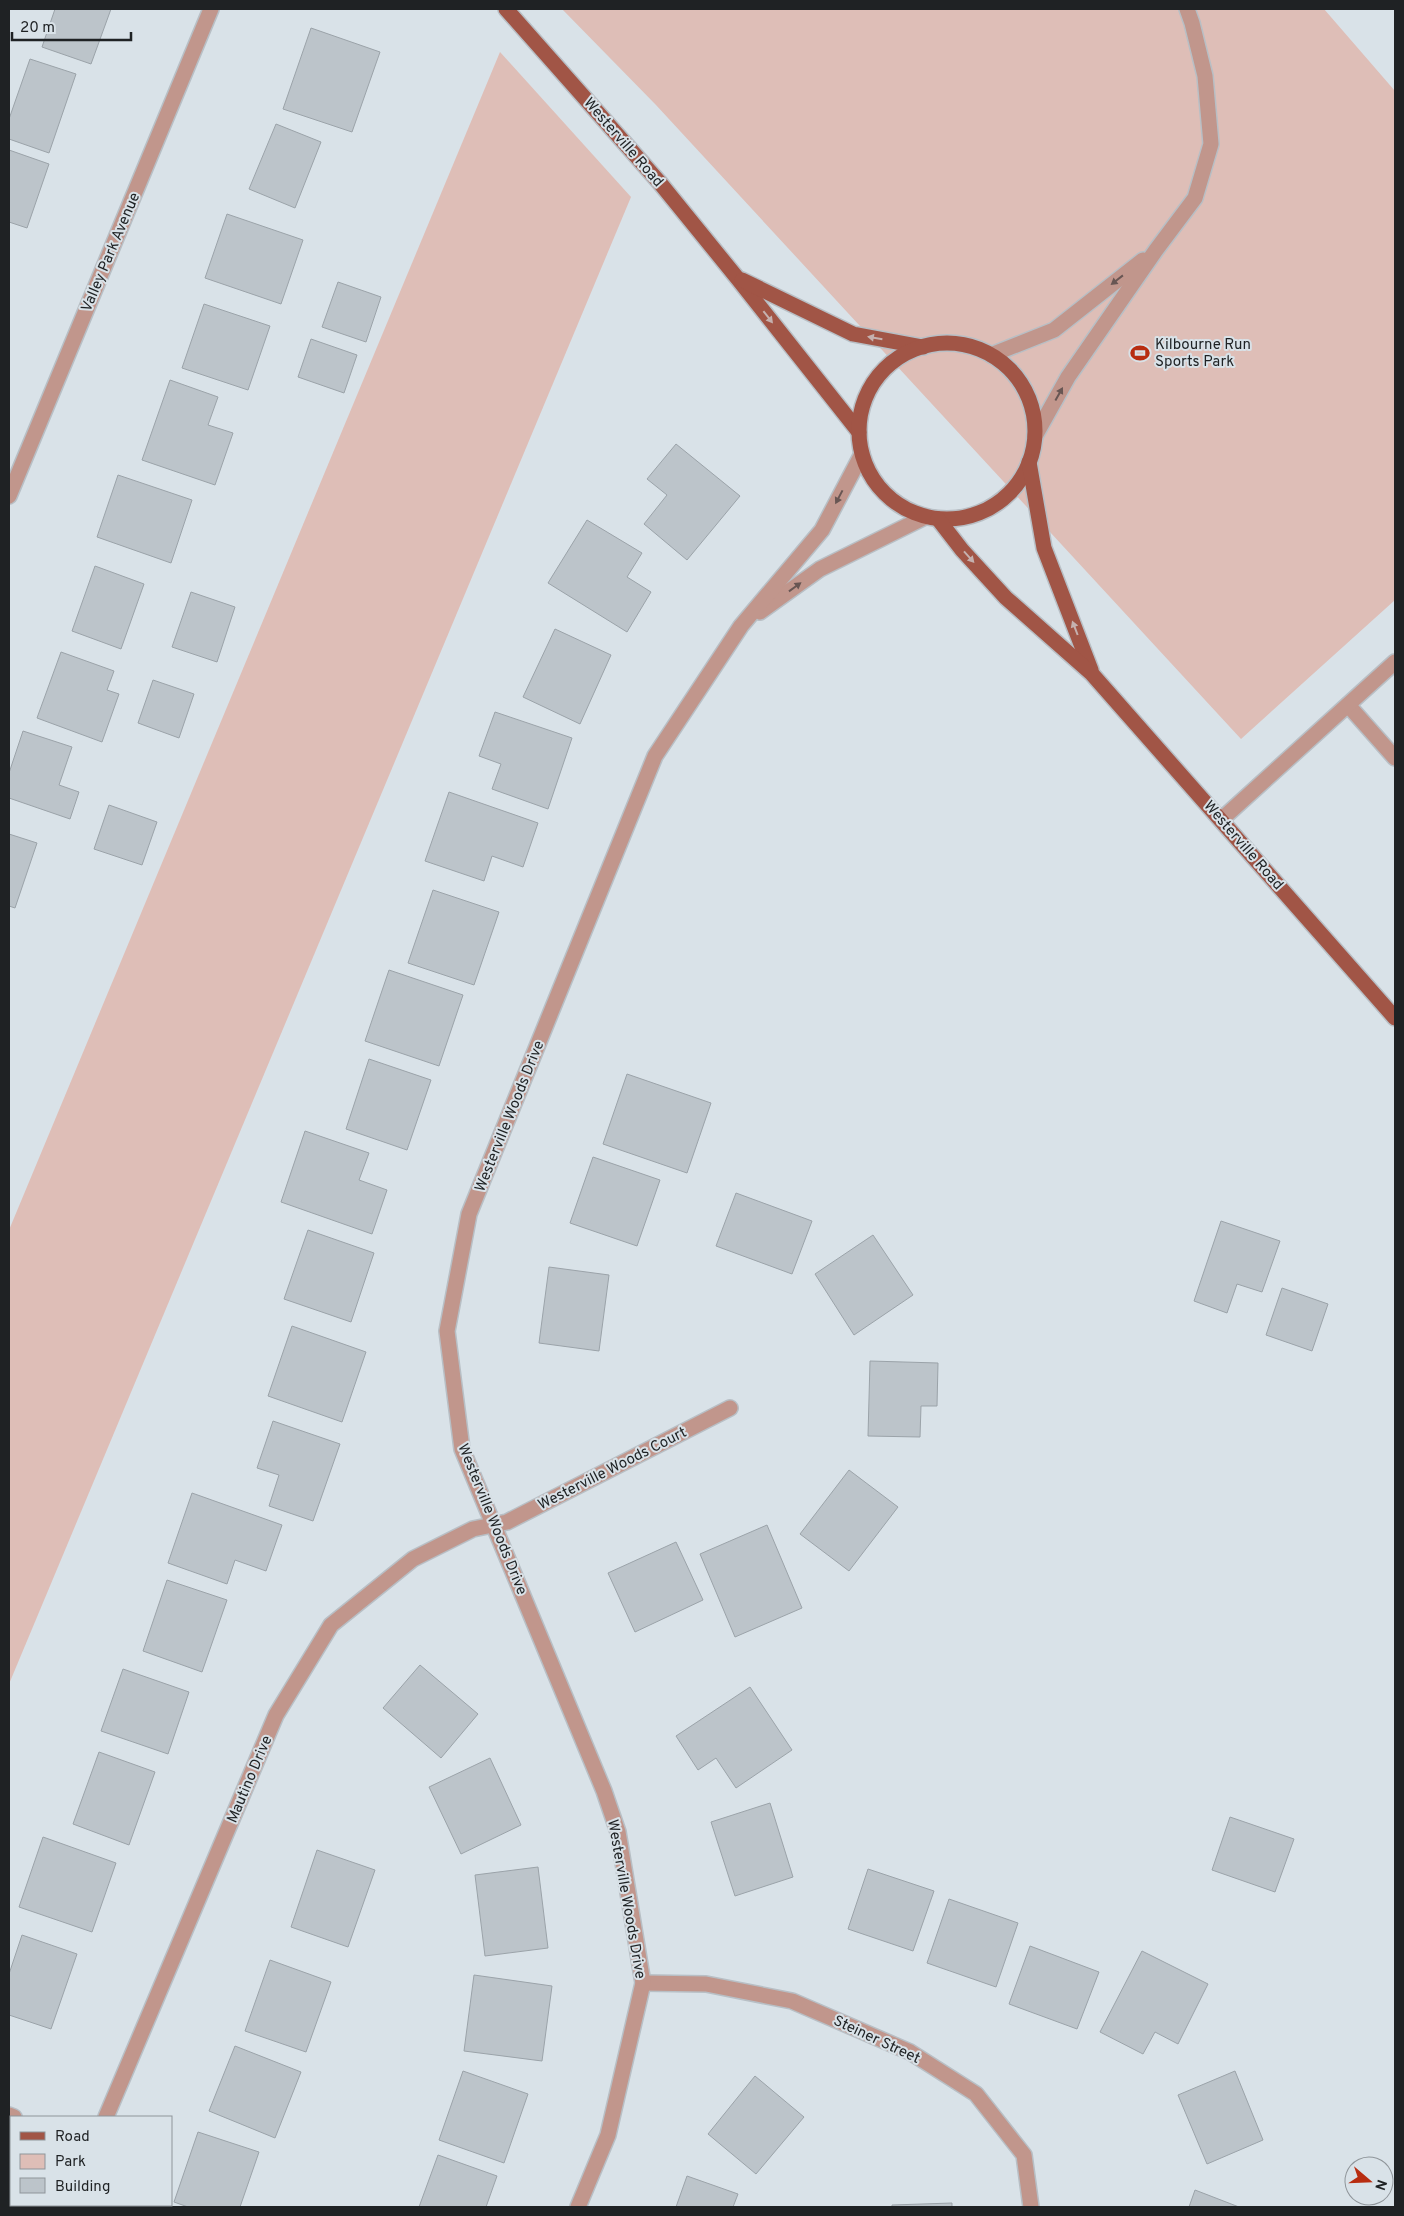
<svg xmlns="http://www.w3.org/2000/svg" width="1404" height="2216" viewBox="0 0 1404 2216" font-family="Overpass,sans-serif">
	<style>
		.green { fill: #debeb7 }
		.building { fill: #bcc4ca; stroke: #9ba3a9 }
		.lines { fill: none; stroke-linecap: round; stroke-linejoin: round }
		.service-casing { stroke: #b8bfc5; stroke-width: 18 }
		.minor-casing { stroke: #b8bfc5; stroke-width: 18 }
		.primary-casing { stroke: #b8bfc5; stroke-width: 18 }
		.service { stroke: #c1968c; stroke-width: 15 }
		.minor { stroke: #c1968c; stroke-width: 15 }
		.primary { stroke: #a15546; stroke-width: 15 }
		.oneway { fill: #685653 }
		.oneway2 { fill: #c5b1af }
		.labels { text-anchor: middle; stroke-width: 4; stroke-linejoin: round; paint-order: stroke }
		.street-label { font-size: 15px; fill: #1f2224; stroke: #d9e2e8 }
		.poi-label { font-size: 15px; fill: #1f2224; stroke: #d9e2e8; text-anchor: start }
	</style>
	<rect width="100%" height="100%" fill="#d9e2e8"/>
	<!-- green -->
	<g class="green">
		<path d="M 562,9 L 1324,9 L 1395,91 L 1395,600 L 1241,739 L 656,105 Z"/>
		<path d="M 500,52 L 631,197 L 9,1684 L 9,1230 Z"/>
	</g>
	<!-- building -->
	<g class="building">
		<path d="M 55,9 L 111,9 L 91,64 L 42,47 Z"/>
		<path d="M 311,28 L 380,52 L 352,132 L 283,109 Z"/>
		<path d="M 30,59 L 76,74 L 49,153 L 9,139 L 9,119 Z"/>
		<path d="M 276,124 L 321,142 L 295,208 L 249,189 Z"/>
		<path d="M 9,150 L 49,164 L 27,228 L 9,222 Z"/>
		<path d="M 227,214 L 303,240 L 281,304 L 205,278 Z"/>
		<path d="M 338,282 L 381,297 L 366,342 L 322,327 Z"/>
		<path d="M 204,304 L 270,326 L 248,390 L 182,368 Z"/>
		<path d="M 311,339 L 357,355 L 344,393 L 298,377 Z"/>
		<path d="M 170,380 L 218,397 L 208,425 L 233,433 L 215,485 L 142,460 Z"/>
		<path d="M 676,444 L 740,496 L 687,560 L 644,524 L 667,495 L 647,479 Z"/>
		<path d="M 118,475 L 192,500 L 171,563 L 97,537 Z"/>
		<path d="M 587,520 L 642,553 L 627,577 L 651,592 L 627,632 L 548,583 Z"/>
		<path d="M 95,566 L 144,584 L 121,649 L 72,631 Z"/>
		<path d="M 191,592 L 235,607 L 217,662 L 172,647 Z"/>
		<path d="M 555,629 L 611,655 L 580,724 L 523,697 Z"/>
		<path d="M 61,652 L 114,671 L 107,690 L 119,694 L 102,742 L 37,718 Z"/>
		<path d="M 153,680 L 194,694 L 179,738 L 138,723 Z"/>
		<path d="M 495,712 L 572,738 L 548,809 L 492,789 L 501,764 L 479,756 Z"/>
		<path d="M 23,731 L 72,747 L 59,785 L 79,792 L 70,819 L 9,798 L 9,773 Z"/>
		<path d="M 449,792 L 538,823 L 523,867 L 492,856 L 484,881 L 425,861 Z"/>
		<path d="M 109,805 L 157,822 L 142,865 L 94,849 Z"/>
		<path d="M 9,834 L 37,843 L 15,908 L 9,906 Z"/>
		<path d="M 433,890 L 499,912 L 474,985 L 408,963 Z"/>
		<path d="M 389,970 L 463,995 L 439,1066 L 365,1041 Z"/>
		<path d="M 369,1059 L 431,1080 L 407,1150 L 346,1129 Z"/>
		<path d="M 627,1074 L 711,1103 L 687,1173 L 603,1144 Z"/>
		<path d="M 305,1131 L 369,1153 L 359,1180 L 387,1190 L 372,1234 L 281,1202 Z"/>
		<path d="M 593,1157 L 660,1180 L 637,1246 L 570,1223 Z"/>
		<path d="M 736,1193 L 812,1221 L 792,1274 L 716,1246 Z"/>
		<path d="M 1221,1221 L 1280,1241 L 1262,1292 L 1237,1284 L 1227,1313 L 1194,1301 Z"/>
		<path d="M 308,1230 L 374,1253 L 351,1322 L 284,1299 Z"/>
		<path d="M 873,1235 L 913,1295 L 854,1335 L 815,1274 Z"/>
		<path d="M 549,1267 L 609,1275 L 599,1351 L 539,1343 Z"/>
		<path d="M 1282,1288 L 1328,1304 L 1312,1351 L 1266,1335 Z"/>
		<path d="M 292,1326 L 366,1352 L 342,1422 L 268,1396 Z"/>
		<path d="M 870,1361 L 938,1363 L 937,1406 L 921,1406 L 920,1437 L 868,1436 Z"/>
		<path d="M 273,1421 L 340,1444 L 313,1521 L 269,1506 L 279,1475 L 257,1468 Z"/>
		<path d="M 849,1470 L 898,1507 L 849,1571 L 800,1534 Z"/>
		<path d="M 192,1493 L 282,1525 L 266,1571 L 235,1560 L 227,1584 L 168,1563 Z"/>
		<path d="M 767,1525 L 802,1608 L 735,1637 L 700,1554 Z"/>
		<path d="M 676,1542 L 703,1600 L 635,1632 L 608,1573 Z"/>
		<path d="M 167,1580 L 227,1600 L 202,1672 L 143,1651 Z"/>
		<path d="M 420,1665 L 478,1714 L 441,1758 L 383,1708 Z"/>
		<path d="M 123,1669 L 189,1692 L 168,1754 L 101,1731 Z"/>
		<path d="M 750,1687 L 792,1750 L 736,1788 L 716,1758 L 698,1770 L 676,1736 Z"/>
		<path d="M 99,1752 L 155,1772 L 129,1845 L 73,1824 Z"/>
		<path d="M 490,1758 L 521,1825 L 461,1854 L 429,1787 Z"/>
		<path d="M 770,1803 L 793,1877 L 735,1896 L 711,1822 Z"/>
		<path d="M 1230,1817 L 1294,1839 L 1275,1892 L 1212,1870 Z"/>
		<path d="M 43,1837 L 116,1863 L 92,1932 L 19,1907 Z"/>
		<path d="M 317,1850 L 375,1870 L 348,1947 L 291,1927 Z"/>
		<path d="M 538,1867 L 548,1948 L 485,1956 L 475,1875 Z"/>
		<path d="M 868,1869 L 934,1891 L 913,1951 L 848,1929 Z"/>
		<path d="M 949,1899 L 1018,1923 L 996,1987 L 927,1963 Z"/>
		<path d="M 22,1935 L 77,1954 L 51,2029 L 9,2015 L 9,1974 Z"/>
		<path d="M 1030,1946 L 1099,1972 L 1077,2029 L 1009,2004 Z"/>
		<path d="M 1142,1951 L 1208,1984 L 1178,2044 L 1155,2032 L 1143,2054 L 1100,2032 Z"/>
		<path d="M 270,1960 L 331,1982 L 306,2052 L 245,2031 Z"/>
		<path d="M 474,1975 L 552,1986 L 542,2061 L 464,2051 Z"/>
		<path d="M 235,2046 L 301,2072 L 275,2138 L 209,2111 Z"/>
		<path d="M 463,2071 L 528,2094 L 504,2163 L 439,2140 Z"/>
		<path d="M 1235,2071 L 1263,2140 L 1207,2164 L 1178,2095 Z"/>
		<path d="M 755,2076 L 804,2117 L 756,2174 L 708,2134 Z"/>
		<path d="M 198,2132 L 259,2152 L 240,2207 L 188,2207 L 174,2202 Z"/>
		<path d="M 438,2155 L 497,2176 L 486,2207 L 419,2207 Z"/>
		<path d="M 687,2176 L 738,2194 L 733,2207 L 676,2207 Z"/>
		<path d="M 1195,2190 L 1239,2207 L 1189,2207 Z"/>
		<path d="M 952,2203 L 952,2207 L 892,2207 L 892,2205 Z"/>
	</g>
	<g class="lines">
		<!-- service casing -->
		<g class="service-casing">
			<g id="service">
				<path d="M 991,355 L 1054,330 L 1143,260"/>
				<path d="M 1035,436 L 1068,377 L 1156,250 L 1195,198 L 1211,144 L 1205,76 L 1192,23 L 1187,9"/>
				<path d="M 1348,705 L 1395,758"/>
				<path d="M 1222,819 L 1395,662"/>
			</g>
		</g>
		<!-- minor casing -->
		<g class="minor-casing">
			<g id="minor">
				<path d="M 9,496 L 211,9"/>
				<path d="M 760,612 L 820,569 L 925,517"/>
				<path d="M 643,1983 L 706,1984 L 792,2001 L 910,2052 L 976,2094 L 1024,2155 L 1031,2207"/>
				<path d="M 9,2115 L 14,2117"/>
				<path d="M 106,2117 L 276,1715 L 331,1625 L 413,1559 L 473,1529 L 507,1522 L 730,1408"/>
				<path d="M 69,2207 L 70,2205"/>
				<path d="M 578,2207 L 608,2135 L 643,1983 L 618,1832 L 604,1791 L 462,1449 L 447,1331 L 469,1214 L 655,756 L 741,626 L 822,530 L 862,454"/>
			</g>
		</g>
		<!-- primary casing -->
		<g class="primary-casing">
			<g id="primary">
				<path d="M 506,9 L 660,183 L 738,279 L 859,432"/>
				<path d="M 742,280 L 853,334 L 923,347"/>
				<circle cx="947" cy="431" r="88"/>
				<path d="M 1029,462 L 1044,548 L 1091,670"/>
				<path d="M 938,519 L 962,550 L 1006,598 L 1092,674 L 1395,1018"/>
			</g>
		</g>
		<!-- service -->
		<use href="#service" class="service"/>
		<!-- minor -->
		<use href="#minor" class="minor"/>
		<!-- primary -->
		<use href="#primary" class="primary"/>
	</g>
	<!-- one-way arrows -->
	<defs><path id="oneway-solid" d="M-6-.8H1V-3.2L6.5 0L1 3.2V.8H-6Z" transform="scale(1.25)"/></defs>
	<g class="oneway">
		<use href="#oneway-solid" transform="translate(1117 280) rotate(142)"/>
		<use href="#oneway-solid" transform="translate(1059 394) rotate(-61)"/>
		<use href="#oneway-solid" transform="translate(839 497) rotate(118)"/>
		<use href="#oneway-solid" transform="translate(795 587) rotate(-36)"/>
	</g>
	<g class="oneway2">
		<use href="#oneway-solid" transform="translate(768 317) rotate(52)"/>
		<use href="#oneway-solid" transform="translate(875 338) rotate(-170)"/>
		<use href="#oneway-solid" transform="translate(969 557) rotate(48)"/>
		<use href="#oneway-solid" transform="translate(1075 628) rotate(-111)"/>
	</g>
	<!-- icons -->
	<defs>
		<g id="stadium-bare" transform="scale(1.5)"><path d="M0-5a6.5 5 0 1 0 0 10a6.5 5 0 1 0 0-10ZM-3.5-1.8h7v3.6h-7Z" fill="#b82d11" stroke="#d9e2e8" stroke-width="2.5" paint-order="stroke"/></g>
	</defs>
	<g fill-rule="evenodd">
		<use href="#stadium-bare" x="1140" y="353"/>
	</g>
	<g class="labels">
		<!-- street labels -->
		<g class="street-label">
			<text transform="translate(624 142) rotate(49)" y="5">Westerville Road</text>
			<text transform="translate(110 252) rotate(-67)" y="5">Valley Park Avenue</text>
			<text transform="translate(1244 845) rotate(49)" y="5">Westerville Road</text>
			<text transform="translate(509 1116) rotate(-68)" y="5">Westerville Woods Drive</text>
			<text transform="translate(612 1468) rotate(-27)" y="5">Westerville Woods Court</text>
			<text transform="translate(493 1519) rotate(68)" y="5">Westerville Woods Drive</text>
			<text transform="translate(249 1779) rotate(-67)" y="5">Mautino Drive</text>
			<text transform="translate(627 1899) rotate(80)" y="5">Westerville Woods Drive</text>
			<text transform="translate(877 2039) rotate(25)" y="5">Steiner Street</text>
		</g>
		<!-- poi labels -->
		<g class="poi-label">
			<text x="1155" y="349">Kilbourne Run<tspan x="1155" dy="17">Sports Park</tspan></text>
		</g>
	</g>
	<!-- border -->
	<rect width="1404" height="2216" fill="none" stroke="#1f2224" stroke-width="20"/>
	<!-- legend -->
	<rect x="10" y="2116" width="162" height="90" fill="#d9e2e8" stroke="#8f959a"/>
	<rect x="20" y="2132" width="25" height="8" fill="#a15546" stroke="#8f959a"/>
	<text x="55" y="2141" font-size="15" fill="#1f2224">Road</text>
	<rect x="20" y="2154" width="25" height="15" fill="#debeb7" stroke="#8f959a"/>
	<text x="55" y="2166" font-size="15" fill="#1f2224">Park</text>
	<rect x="20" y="2178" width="25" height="15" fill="#bcc4ca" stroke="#8f959a"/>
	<text x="55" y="2191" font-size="15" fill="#1f2224">Building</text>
	<!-- north arrow -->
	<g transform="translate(1369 2181) rotate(109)"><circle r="24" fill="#d9e2e8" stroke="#8f959a"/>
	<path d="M0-4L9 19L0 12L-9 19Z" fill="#b82d11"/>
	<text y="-8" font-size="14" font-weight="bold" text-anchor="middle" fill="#1f2224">N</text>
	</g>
	<!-- scale -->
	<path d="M12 32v8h119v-8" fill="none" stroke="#1f2224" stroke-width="2.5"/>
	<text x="20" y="32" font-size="15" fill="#1f2224" stroke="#d9e2e8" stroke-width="4" paint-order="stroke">20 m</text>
</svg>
